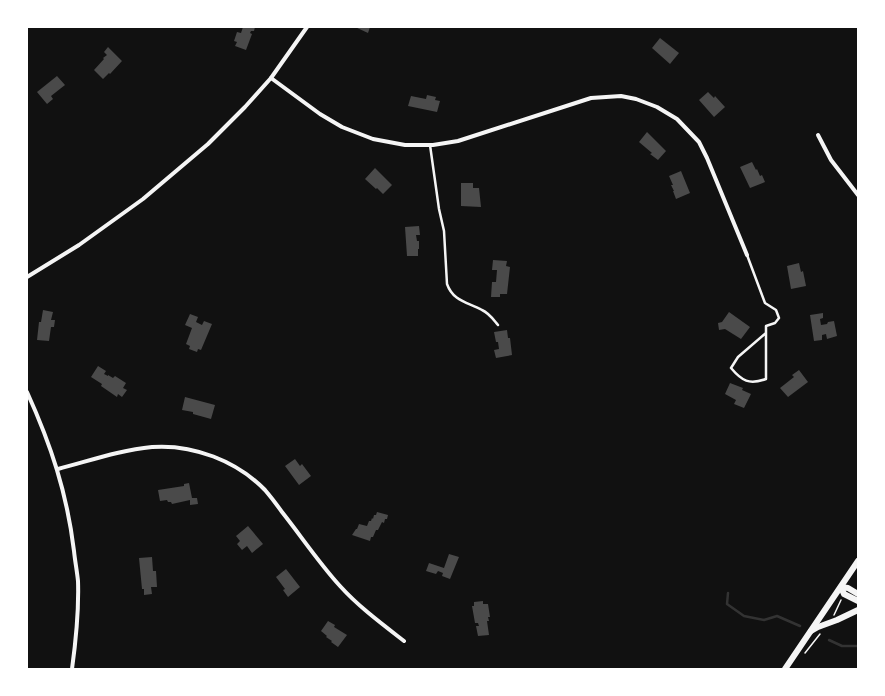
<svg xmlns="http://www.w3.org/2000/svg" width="885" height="696" viewBox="0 0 885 696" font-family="Roboto,sans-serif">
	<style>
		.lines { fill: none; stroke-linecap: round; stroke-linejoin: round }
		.stream { stroke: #333; stroke-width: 2.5 }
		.building { fill: #4a4a4a }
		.path { stroke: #f5f5f5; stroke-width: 1.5 }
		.service { stroke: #f5f5f5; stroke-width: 2.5 }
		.minor { stroke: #f5f5f5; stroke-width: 4 }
		.secondary { stroke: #f5f5f5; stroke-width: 6 }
	</style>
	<rect width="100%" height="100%" fill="#111"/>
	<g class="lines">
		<!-- stream -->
		<g class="stream">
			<path d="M 728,593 L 727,604 L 744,616 L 764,620 L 777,616 L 800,626"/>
			<path d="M 829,640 L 842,646 L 858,646"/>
		</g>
	</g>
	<!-- building -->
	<g class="building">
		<path d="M 243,27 L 255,27 L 254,31 L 251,31 L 250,33 L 252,34 L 246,50 L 235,46 L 237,42 L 234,41 L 237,32 L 241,33 Z"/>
		<path d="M 355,27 L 370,27 L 368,33 Z"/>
		<path d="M 660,38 L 679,53 L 670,64 L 652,48 Z"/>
		<path d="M 108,47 L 122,61 L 110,74 L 109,73 L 103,79 L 94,70 L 104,59 L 103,58 L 107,55 L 104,52 Z"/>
		<path d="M 57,76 L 65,85 L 51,96 L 53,99 L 47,104 L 37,92 Z"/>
		<path d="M 708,92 L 714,98 L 715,96 L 725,107 L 714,117 L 699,100 Z"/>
		<path d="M 427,95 L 436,97 L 435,100 L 440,101 L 437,112 L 408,106 L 411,96 L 426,99 Z"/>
		<path d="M 647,132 L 666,151 L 658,160 L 650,154 L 652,153 L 639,142 Z"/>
		<path d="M 752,162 L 756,170 L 757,169 L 760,176 L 762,175 L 765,182 L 750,188 L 740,167 Z"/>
		<path d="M 375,168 L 392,185 L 383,194 L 377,188 L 376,189 L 365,179 Z"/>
		<path d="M 681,171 L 690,193 L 676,199 L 673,191 L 674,191 L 671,185 L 673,185 L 669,176 Z"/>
		<path d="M 461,183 L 473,183 L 473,188 L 479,188 L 481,207 L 461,206 Z"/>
		<path d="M 419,226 L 420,235 L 416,235 L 417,241 L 419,241 L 419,249 L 418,249 L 418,256 L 407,256 L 405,227 Z"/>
		<path d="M 493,260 L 507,261 L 506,266 L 510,267 L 507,294 L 500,294 L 500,297 L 491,297 L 492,282 L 496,282 L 497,270 L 492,270 Z"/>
		<path d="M 799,263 L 801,272 L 803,271 L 806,286 L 791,289 L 787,266 Z"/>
		<path d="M 43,310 L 53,312 L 51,320 L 55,320 L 54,327 L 51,327 L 49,341 L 37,340 L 39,322 L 41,322 Z"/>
		<path d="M 729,312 L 750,327 L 741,339 L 725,329 L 719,330 L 718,323 L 722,322 Z"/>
		<path d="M 823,313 L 823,318 L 820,319 L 821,325 L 827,324 L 828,322 L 834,321 L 837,336 L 827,339 L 826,334 L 822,335 L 822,340 L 814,341 L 810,315 Z"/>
		<path d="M 190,314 L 198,317 L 196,322 L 202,325 L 204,321 L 212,324 L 201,350 L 198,349 L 197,352 L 189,349 L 190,346 L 186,344 L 192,328 L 185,325 Z"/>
		<path d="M 507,330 L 508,338 L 510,338 L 512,355 L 496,358 L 494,350 L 499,349 L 498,342 L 496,342 L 494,332 Z"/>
		<path d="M 98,366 L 106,371 L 104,374 L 108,376 L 108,375 L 113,378 L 115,376 L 126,383 L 123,388 L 127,390 L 122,397 L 118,394 L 117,397 L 101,386 L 102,384 L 91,377 Z"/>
		<path d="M 799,370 L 808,382 L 788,397 L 780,388 L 794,377 L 792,375 Z"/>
		<path d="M 730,383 L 743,388 L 742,390 L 751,394 L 744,408 L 734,404 L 736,400 L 725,394 Z"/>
		<path d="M 185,397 L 215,405 L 211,419 L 193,414 L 193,412 L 182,410 Z"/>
		<path d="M 295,459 L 300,466 L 302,464 L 311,476 L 299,485 L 285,466 Z"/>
		<path d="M 189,483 L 192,498 L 197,498 L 198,504 L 190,505 L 190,500 L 172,504 L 171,502 L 168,502 L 167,500 L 160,501 L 158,490 L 184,486 L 184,484 Z"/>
		<path d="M 377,512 L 388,515 L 387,519 L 385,519 L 384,523 L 382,522 L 378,530 L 376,530 L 373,537 L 371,537 L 370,541 L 352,535 L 356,529 L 357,529 L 359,524 L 367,526 L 369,521 L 371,521 L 372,518 L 373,519 L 374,515 L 376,515 Z"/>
		<path d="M 248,526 L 263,544 L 252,553 L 247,546 L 242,550 L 237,544 L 240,541 L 236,536 Z"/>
		<path d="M 449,554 L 459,557 L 450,579 L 442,576 L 443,573 L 438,571 L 436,574 L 426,571 L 429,563 L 444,568 Z"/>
		<path d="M 152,557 L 153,571 L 156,571 L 157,587 L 151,587 L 152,594 L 144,595 L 144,589 L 142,589 L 139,558 Z"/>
		<path d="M 286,569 L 300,587 L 288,597 L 283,590 L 285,589 L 276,577 Z"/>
		<path d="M 483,601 L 483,604 L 488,604 L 490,617 L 488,617 L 489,621 L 487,621 L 489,635 L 478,636 L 476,626 L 479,626 L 478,623 L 475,623 L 472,606 L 474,606 L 474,602 Z"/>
		<path d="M 328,621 L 335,625 L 334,627 L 347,635 L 338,647 L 331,642 L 332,641 L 326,637 L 327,636 L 321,631 Z"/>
	</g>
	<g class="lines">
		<!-- path -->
		<g class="path">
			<path d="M 834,615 L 841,600"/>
			<path d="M 805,653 L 820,634"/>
		</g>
		<!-- service -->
		<g class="service">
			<path d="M 430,145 L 439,209 L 444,231 L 447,284 C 453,301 467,302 482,310 C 489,313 493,319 498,325"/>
			<path d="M 747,255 L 765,303 L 776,310 L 779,318 L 775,323 L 766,326 C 766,344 766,361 766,379 C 749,385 742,381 731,368 L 738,357 L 766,333"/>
		</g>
		<!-- minor -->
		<g class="minor">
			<path d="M 271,78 L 320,114 L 342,127 L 373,139 L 405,145 L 433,145 L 458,141 L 591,98 L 621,96 L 636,99 L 657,107 L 677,119 L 699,142 L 707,158 L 747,255"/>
			<path d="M 818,135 L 831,160 L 858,195"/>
			<path d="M 27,277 L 79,245 L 143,199 L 208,144 L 245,107 L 271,78 L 307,27"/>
			<path d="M 27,392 C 51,445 67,493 74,551 C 75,561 77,571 78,581 C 79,611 76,640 72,669"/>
			<path d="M 58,469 C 89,461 120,450 152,447 C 193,444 237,461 265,490 C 271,497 277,505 282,512 C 301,536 319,563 340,586 C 359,607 382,624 404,641"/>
		</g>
		<!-- secondary -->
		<g class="secondary">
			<path d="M 841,587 L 844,594 L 858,601"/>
			<path d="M 841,587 L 848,588 L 858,594"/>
			<path d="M 811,631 L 818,627 L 837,620 L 858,610"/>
			<path d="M 785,669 L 858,561"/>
		</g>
	</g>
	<!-- border -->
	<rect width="885" height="696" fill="none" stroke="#ffffff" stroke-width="56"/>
</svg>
